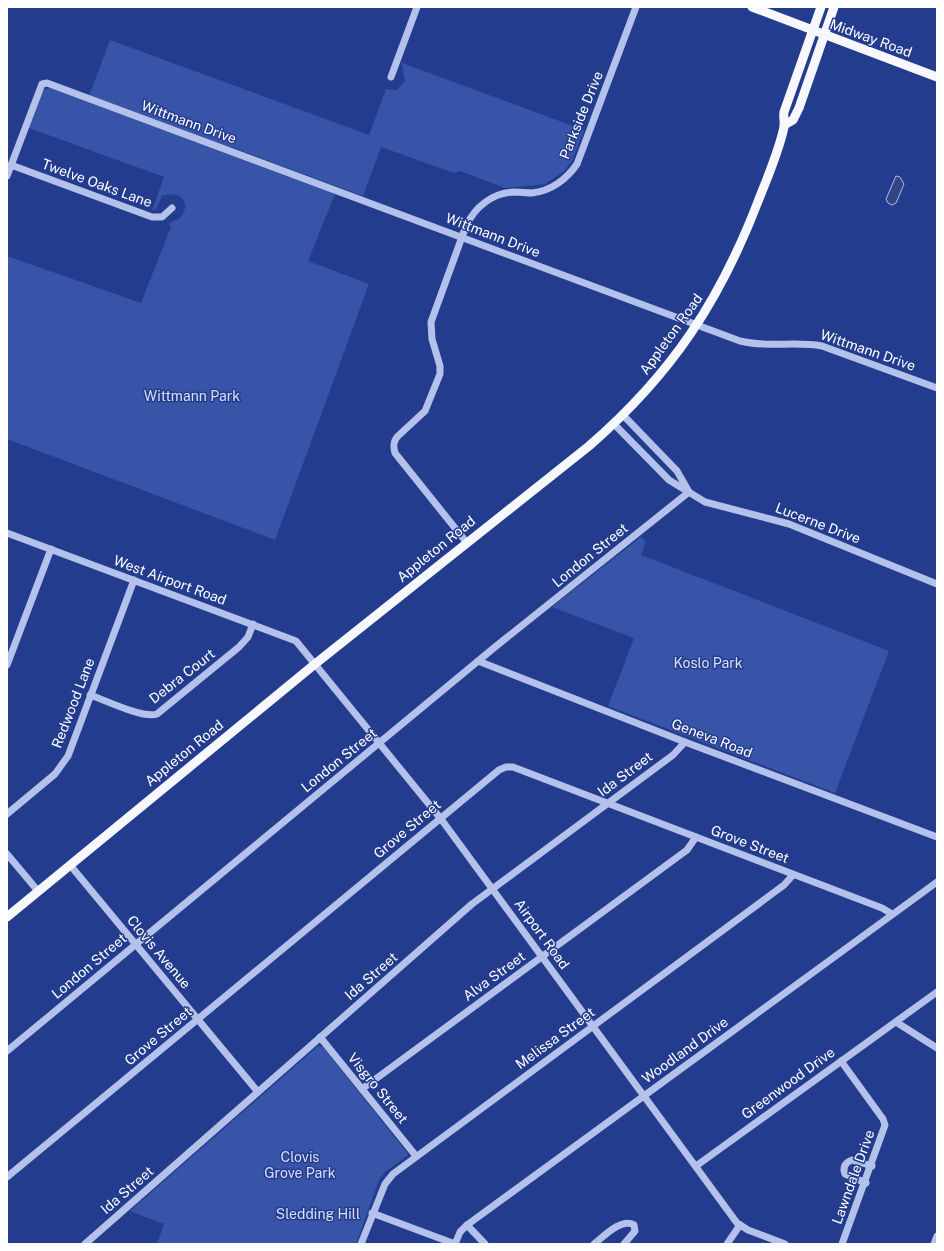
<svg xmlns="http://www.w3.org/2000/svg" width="944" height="1251" viewBox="0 0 944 1251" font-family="'Public Sans',sans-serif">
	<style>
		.green { fill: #3854a9 }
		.water { fill: #344681; stroke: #a7b9ec }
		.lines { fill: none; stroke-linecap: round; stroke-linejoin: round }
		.minor { stroke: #b3c1eb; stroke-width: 7 }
		.major { stroke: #f7f8fe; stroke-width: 9 }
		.labels { text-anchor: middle; stroke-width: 3; stroke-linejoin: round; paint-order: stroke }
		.street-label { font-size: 14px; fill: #fff; stroke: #243c8d }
		.park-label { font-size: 14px; fill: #d7e0f8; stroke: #243c8d }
	</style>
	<rect width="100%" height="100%" fill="#243c8d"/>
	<!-- green -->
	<g class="green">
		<path d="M 110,40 L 369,135 L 386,89 L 397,90 L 405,81 L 402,63 L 584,130 L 572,161 L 564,171 L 545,184 L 505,188 L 460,171 L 454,173 L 381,147 L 363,196 L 226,145 L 223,152 L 335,194 L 308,261 L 369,284 L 275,540 L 7,439 L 7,256 L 141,303 L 171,227 L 169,223 L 179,219 C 193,204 181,189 162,196 L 156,209 L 152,211 L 164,177 L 29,128 L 42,92 L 45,89 L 52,88 L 89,96 Z"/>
		<path d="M 641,537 L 646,542 L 641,555 L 889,651 L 835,793 L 608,706 L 634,638 L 552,607 Z"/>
		<path d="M 318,1046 L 323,1047 L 408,1154 L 407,1156 L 386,1171 L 379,1180 L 356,1244 L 157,1244 L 164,1224 L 130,1211 Z"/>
	</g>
	<!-- water -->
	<path class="water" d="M 896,176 L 900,177 L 904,184 L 896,203 L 892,205 L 888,203 L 886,199 Z"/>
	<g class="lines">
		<!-- minor -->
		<g class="minor">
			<path d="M 391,77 L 417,7"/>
			<path d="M 11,165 L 152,217 L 162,217 L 172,208"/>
			<path d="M 7,176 L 42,84 L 47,83 L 740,341 C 767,348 795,341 822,346 L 937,388"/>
			<path d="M 623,415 L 677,471 L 689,492"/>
			<path d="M 614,424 L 669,480 L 705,502 L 789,524 L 937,584"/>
			<path d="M 7,533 L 296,641 L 441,819 L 737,1223 L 748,1230 L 785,1244"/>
			<path d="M 467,543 L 395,453 C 393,446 393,441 398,436 L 425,411 L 440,374 L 440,366 L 432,339 L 431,322 L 466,226 C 475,207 492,193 514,192 C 520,192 526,193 532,193 C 551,191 567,179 577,164 L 636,7"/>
			<path d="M 478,661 L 685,742 L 937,837"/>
			<path d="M 7,665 L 51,549"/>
			<path d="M 90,695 C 105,700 143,719 157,714 L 239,647 L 248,637 L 253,624"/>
			<path d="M 7,814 L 55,774 L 68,756 L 134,580"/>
			<path d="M 7,854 L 38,891"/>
			<path d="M 70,865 L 258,1092"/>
			<path d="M 896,1022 L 937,1048"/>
			<path d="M 320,1037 L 416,1156"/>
			<path d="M 7,1051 L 495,647 L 689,492"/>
			<path d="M 841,1061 L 883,1119 L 885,1125 L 842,1244"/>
			<path d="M 362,1089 L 687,850 L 696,837"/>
			<path d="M 696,1166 L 937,992"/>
			<path d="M 7,1177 L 499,770 L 506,767 L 513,767 L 882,908 L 892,914"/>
			<path d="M 866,1183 L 845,1174 C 842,1167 846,1162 852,1160 L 872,1166"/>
			<path d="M 372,1213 L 455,1244"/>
			<path d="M 467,1225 L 485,1244"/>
			<path d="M 85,1244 L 472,904 L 673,755 L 685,742"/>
			<path d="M 361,1244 L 385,1184 L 393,1174 L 784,885 L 793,875"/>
			<path d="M 455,1244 L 460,1232 L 467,1225 L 937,882"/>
			<path d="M 594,1244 C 603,1237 622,1217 634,1225 L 635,1231 L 624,1244"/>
			<path d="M 727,1244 L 740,1225"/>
			<path d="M 934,1244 L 937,1236"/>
		</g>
		<!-- major -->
		<g class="major">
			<path d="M 752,7 L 937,77"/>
			<path d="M 784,125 L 793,120 L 799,108 L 834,7"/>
			<path d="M 7,917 L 315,664 L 589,446 C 672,374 720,301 759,199 C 768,176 779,151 784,127 C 785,123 783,117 784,112 L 821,7"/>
		</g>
	</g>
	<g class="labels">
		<!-- street labels -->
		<g class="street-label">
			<text transform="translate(871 38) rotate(20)" y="5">Midway Road</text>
			<text transform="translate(581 115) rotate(-68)" y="5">Parkside Drive</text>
			<text transform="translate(189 122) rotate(20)" y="5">Wittmann Drive</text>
			<text transform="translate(97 183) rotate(20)" y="5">Twelve Oaks Lane</text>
			<text transform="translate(493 235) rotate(21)" y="5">Wittmann Drive</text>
			<text transform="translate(671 334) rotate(-54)" y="5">Appleton Road</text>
			<text transform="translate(868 350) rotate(19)" y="5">Wittmann Drive</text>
			<text transform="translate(818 523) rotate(21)" y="5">Lucerne Drive</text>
			<text transform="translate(436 549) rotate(-39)" y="5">Appleton Road</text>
			<text transform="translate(590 555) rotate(-39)" y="5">London Street</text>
			<text transform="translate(170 580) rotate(20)" y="5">West Airport Road</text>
			<text transform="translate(182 676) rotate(-38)" y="5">Debra Court</text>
			<text transform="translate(73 703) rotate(-69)" y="5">Redwood Lane</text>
			<text transform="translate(712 738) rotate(21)" y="5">Geneva Road</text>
			<text transform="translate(184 753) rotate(-39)" y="5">Appleton Road</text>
			<text transform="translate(339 760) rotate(-39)" y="5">London Street</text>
			<text transform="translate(625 774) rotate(-37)" y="5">Ida Street</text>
			<text transform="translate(407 829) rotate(-40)" y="5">Grove Street</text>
			<text transform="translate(750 844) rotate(21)" y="5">Grove Street</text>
			<text transform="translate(542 934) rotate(54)" y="5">Airport Road</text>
			<text transform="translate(159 952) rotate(50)" y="5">Clovis Avenue</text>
			<text transform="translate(89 966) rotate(-40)" y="5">London Street</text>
			<text transform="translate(371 976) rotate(-41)" y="5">Ida Street</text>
			<text transform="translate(494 976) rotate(-36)" y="5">Alva Street</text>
			<text transform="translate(158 1036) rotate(-40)" y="5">Grove Street</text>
			<text transform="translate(555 1038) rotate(-36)" y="5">Melissa Street</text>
			<text transform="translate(685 1050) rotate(-36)" y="5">Woodland Drive</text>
			<text transform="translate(788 1083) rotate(-36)" y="5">Greenwood Drive</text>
			<text transform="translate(378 1088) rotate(51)" y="5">Visgro Street</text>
			<text transform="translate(853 1177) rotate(-70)" y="5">Lawndale Drive</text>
			<text transform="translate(127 1190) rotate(-41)" y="5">Ida Street</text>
		</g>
		<!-- park labels -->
		<g class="park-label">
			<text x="192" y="401">Wittmann Park</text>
			<text x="708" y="668">Koslo Park</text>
			<text x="300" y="1162">Clovis<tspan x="300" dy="16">Grove Park</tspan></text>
			<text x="318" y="1219">Sledding Hill</text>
		</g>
	</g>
	<!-- border -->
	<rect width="944" height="1251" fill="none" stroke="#ffffff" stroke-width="16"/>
</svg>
